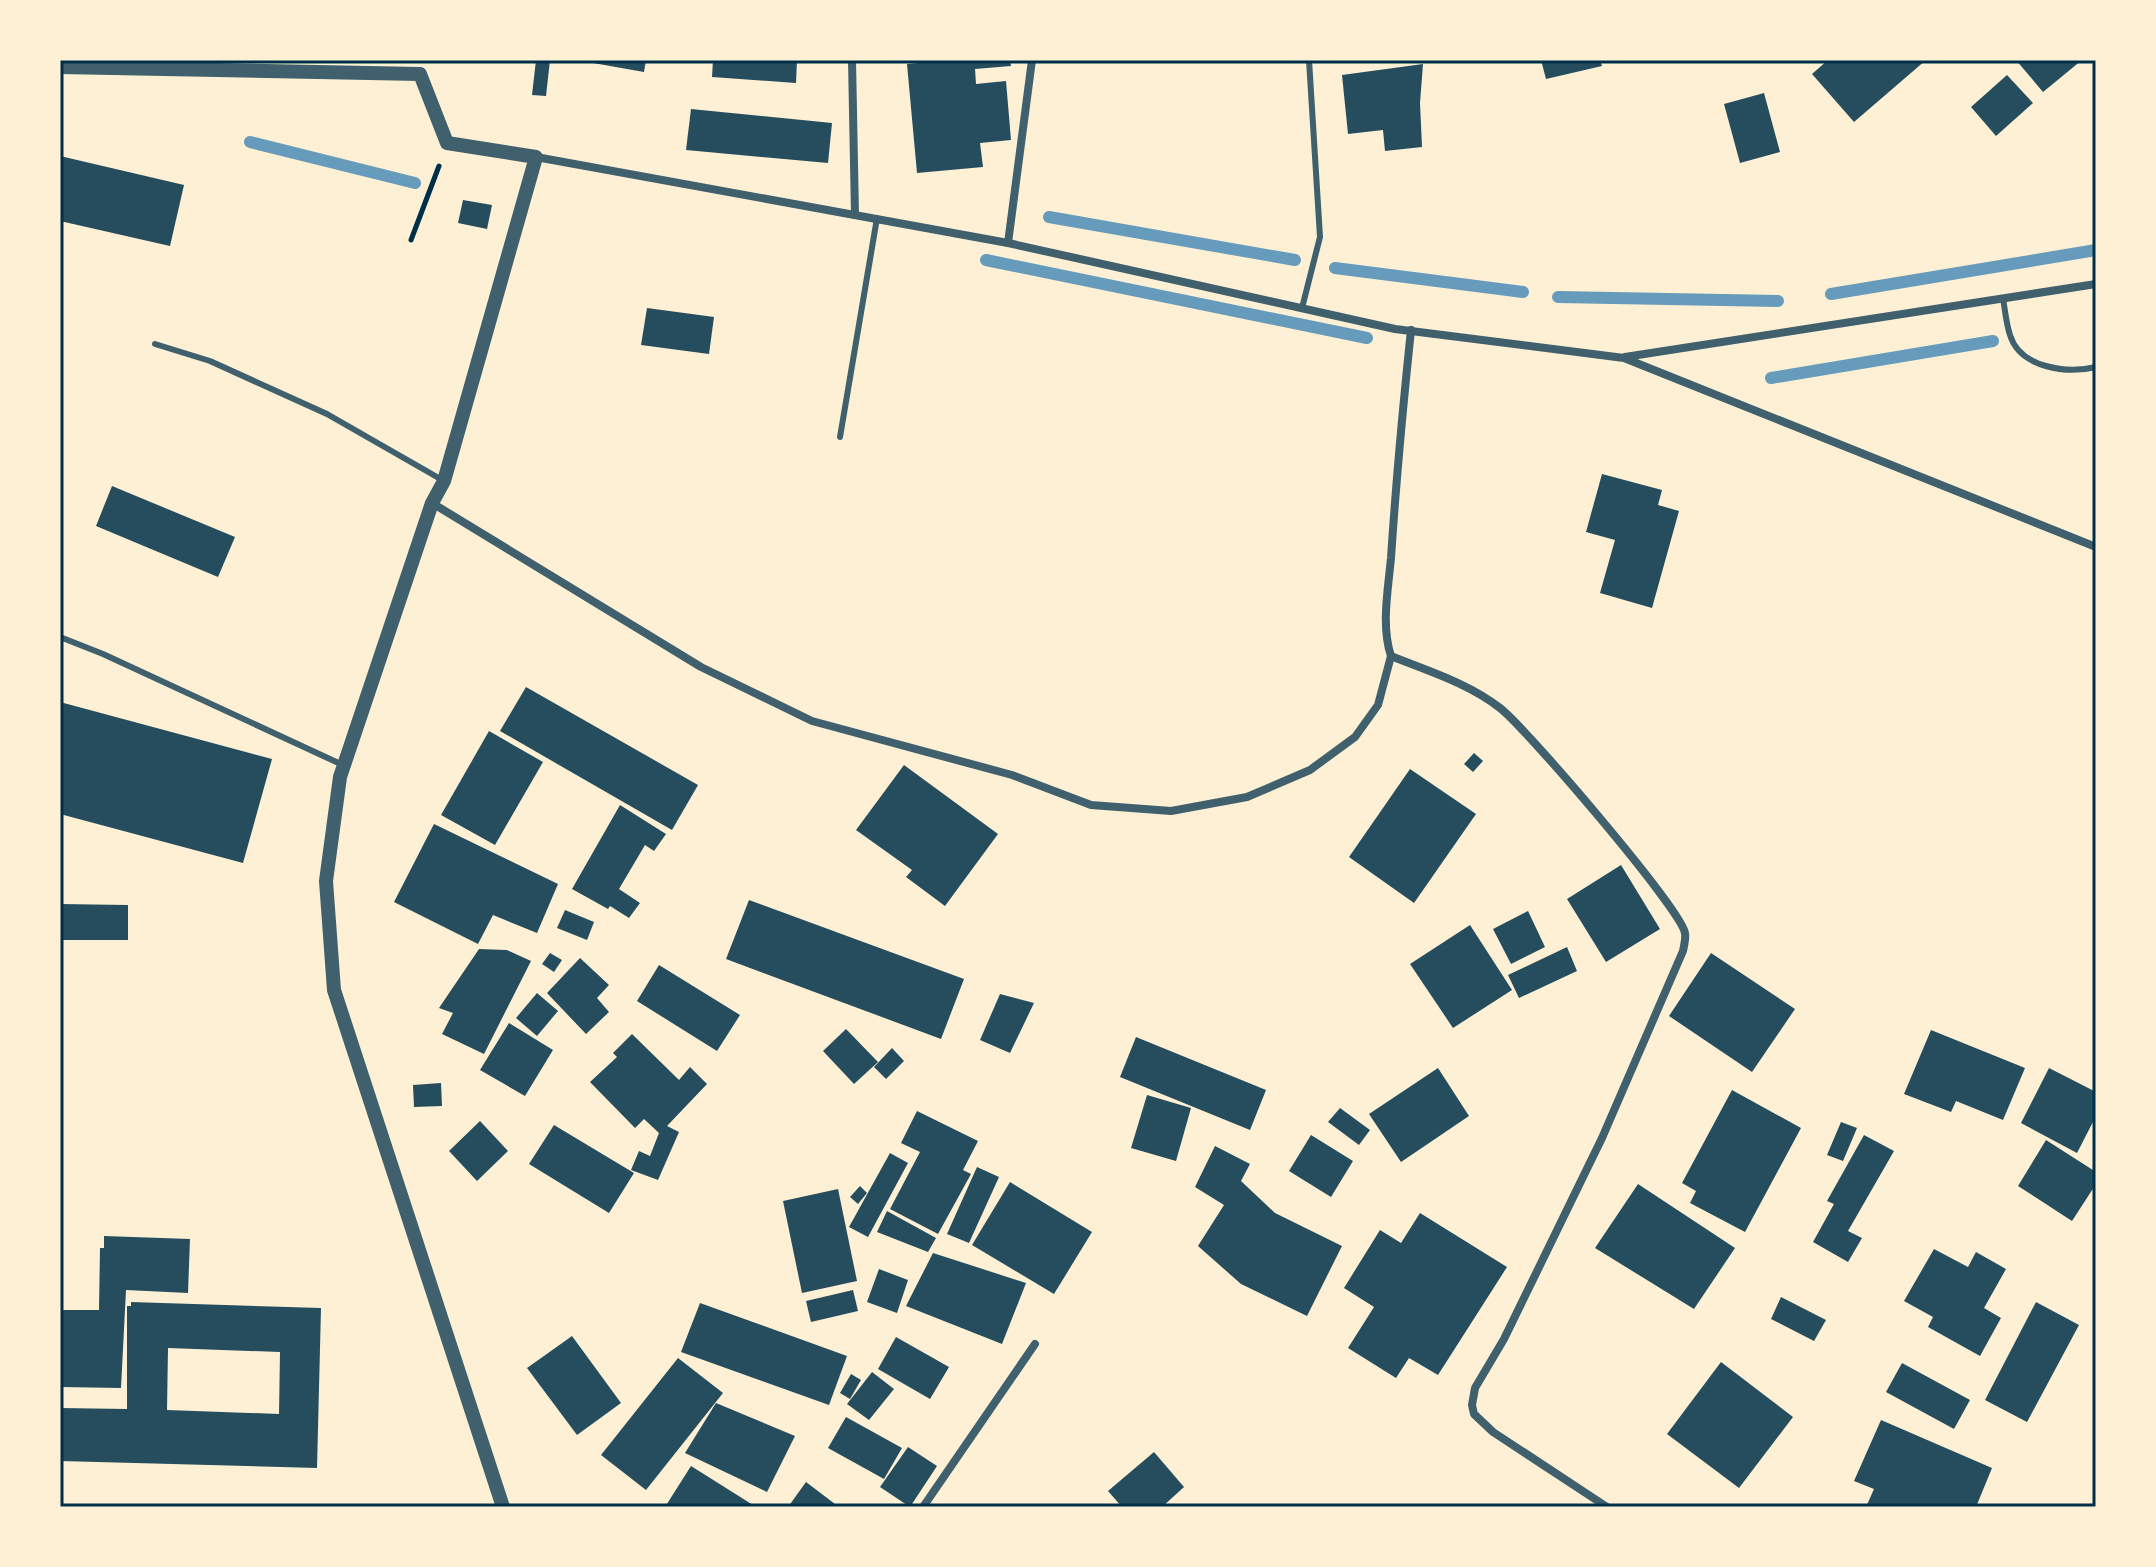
<svg xmlns="http://www.w3.org/2000/svg" width="2156" height="1567" viewBox="0 0 2156 1567" font-family="'Open Sans',sans-serif">
	<style>
		.lines { fill: none; stroke-linecap: round; stroke-linejoin: round }
		.stream { stroke: #669bbc; stroke-width: 12 }
		.building { fill: #264d5e; fill-rule: evenodd }
		.path { stroke: #003049; stroke-width: 5 }
		.service { stroke: #3f606c; stroke-width: 6 }
		.minor { stroke: #3f606c; stroke-width: 8 }
		.tertiary { stroke: #3f606c; stroke-width: 14 }
		.neatline { fill: none; stroke: #003049; stroke-width: 3 }
	</style>
	<rect width="100%" height="100%" fill="#fdf0d5"/>
	<g class="lines">
		<!-- stream -->
		<g class="stream">
			<path d="M 250,142 L 415,183"/>
			<path d="M 1049,217 L 1295,260"/>
			<path d="M 986,260 L 1367,338"/>
			<path d="M 1335,268 L 1523,292"/>
			<path d="M 1831,294 L 2096,250"/>
			<path d="M 1558,297 L 1778,301"/>
			<path d="M 1771,378 L 1993,341"/>
		</g>
	</g>
	<!-- building -->
	<g class="building">
		<path d="M 536,60 L 550,60 L 546,96 L 532,95 Z"/>
		<path d="M 576,60 L 646,60 L 644,72 Z"/>
		<path d="M 713,60 L 797,60 L 796,83 L 712,77 Z"/>
		<path d="M 950,60 L 1010,60 L 1011,66 L 975,69 L 976,84 L 1006,81 L 1011,140 L 980,143 L 983,167 L 917,173 L 907,64 Z"/>
		<path d="M 1541,60 L 1600,60 L 1602,66 L 1546,79 Z"/>
		<path d="M 1828,60 L 1926,60 L 1854,122 L 1812,74 Z"/>
		<path d="M 2016,60 L 2082,60 L 2043,92 Z"/>
		<path d="M 1423,64 L 1420,103 L 1422,147 L 1385,151 L 1383,130 L 1348,134 L 1342,75 Z"/>
		<path d="M 2007,75 L 2033,103 L 1996,136 L 1971,107 Z"/>
		<path d="M 1764,93 L 1780,152 L 1740,163 L 1724,104 Z"/>
		<path d="M 691,109 L 832,123 L 828,163 L 686,150 Z"/>
		<path d="M 60,156 L 184,185 L 170,246 L 60,221 Z"/>
		<path d="M 463,200 L 492,205 L 487,229 L 458,223 Z"/>
		<path d="M 647,308 L 714,317 L 709,354 L 641,345 Z"/>
		<path d="M 1602,474 L 1662,490 L 1658,505 L 1679,511 L 1652,608 L 1600,593 L 1615,540 L 1586,532 Z"/>
		<path d="M 112,486 L 235,537 L 218,577 L 96,526 Z"/>
		<path d="M 526,687 L 698,785 L 672,830 L 500,731 Z"/>
		<path d="M 60,702 L 272,759 L 243,863 L 60,814 Z"/>
		<path d="M 489,731 L 543,762 L 495,845 L 441,815 Z"/>
		<path d="M 1474,753 L 1483,761 L 1473,772 L 1464,764 Z"/>
		<path d="M 904,765 L 998,834 L 945,906 L 906,877 L 912,870 L 856,830 Z"/>
		<path d="M 1410,769 L 1476,814 L 1414,903 L 1349,857 Z"/>
		<path d="M 620,805 L 666,834 L 654,851 L 645,845 L 619,889 L 640,903 L 629,918 L 610,906 L 608,909 L 572,889 Z"/>
		<path d="M 434,824 L 558,884 L 537,933 L 493,915 L 478,944 L 394,902 Z"/>
		<path d="M 1621,865 L 1660,929 L 1606,962 L 1567,899 Z"/>
		<path d="M 749,900 L 964,979 L 941,1039 L 726,959 Z"/>
		<path d="M 60,904 L 128,905 L 128,940 L 60,940 Z"/>
		<path d="M 565,910 L 594,922 L 587,940 L 557,928 Z"/>
		<path d="M 1528,911 L 1545,947 L 1511,964 L 1493,929 Z"/>
		<path d="M 1470,925 L 1512,990 L 1453,1028 L 1410,964 Z"/>
		<path d="M 1567,947 L 1577,971 L 1519,998 L 1508,975 Z"/>
		<path d="M 479,949 L 507,950 L 531,961 L 484,1054 L 442,1034 L 453,1013 L 439,1008 Z"/>
		<path d="M 550,953 L 562,960 L 554,972 L 542,964 Z"/>
		<path d="M 1711,953 L 1795,1009 L 1752,1072 L 1669,1016 Z"/>
		<path d="M 580,958 L 609,985 L 597,998 L 609,1012 L 586,1034 L 547,993 Z"/>
		<path d="M 659,965 L 740,1015 L 717,1051 L 637,1001 Z"/>
		<path d="M 537,993 L 558,1011 L 537,1036 L 516,1018 Z"/>
		<path d="M 1000,994 L 1034,1003 L 1010,1053 L 980,1040 Z"/>
		<path d="M 509,1023 L 553,1050 L 525,1096 L 480,1070 Z"/>
		<path d="M 846,1029 L 878,1062 L 854,1084 L 823,1051 Z"/>
		<path d="M 1931,1030 L 2025,1068 L 2003,1120 L 1956,1101 L 1951,1112 L 1904,1094 Z"/>
		<path d="M 632,1034 L 679,1080 L 690,1067 L 707,1084 L 667,1126 L 679,1132 L 658,1180 L 631,1170 L 639,1151 L 650,1156 L 659,1133 L 644,1119 L 635,1128 L 590,1082 L 617,1057 L 613,1053 Z"/>
		<path d="M 1136,1037 L 1266,1090 L 1250,1130 L 1120,1077 Z"/>
		<path d="M 892,1048 L 904,1061 L 886,1079 L 874,1067 Z"/>
		<path d="M 1438,1068 L 1469,1116 L 1401,1162 L 1369,1114 Z"/>
		<path d="M 2049,1068 L 2096,1092 L 2096,1116 L 2077,1153 L 2021,1123 Z"/>
		<path d="M 441,1083 L 442,1106 L 414,1107 L 413,1085 Z"/>
		<path d="M 1732,1090 L 1801,1128 L 1745,1232 L 1690,1203 L 1696,1191 L 1682,1183 Z"/>
		<path d="M 1147,1095 L 1191,1108 L 1176,1161 L 1131,1148 Z"/>
		<path d="M 1340,1108 L 1370,1130 L 1359,1145 L 1328,1122 Z"/>
		<path d="M 917,1111 L 978,1141 L 963,1170 L 971,1174 L 938,1234 L 890,1209 L 920,1152 L 901,1143 Z"/>
		<path d="M 480,1121 L 508,1151 L 477,1181 L 449,1151 Z"/>
		<path d="M 1841,1122 L 1857,1128 L 1843,1161 L 1827,1155 Z"/>
		<path d="M 554,1125 L 634,1173 L 609,1213 L 529,1164 Z"/>
		<path d="M 1311,1135 L 1353,1161 L 1331,1197 L 1289,1171 Z"/>
		<path d="M 1864,1135 L 1894,1151 L 1848,1231 L 1862,1238 L 1848,1262 L 1813,1242 L 1834,1204 L 1827,1201 Z"/>
		<path d="M 2046,1140 L 2096,1172 L 2096,1184 L 2072,1221 L 2018,1186 Z"/>
		<path d="M 1215,1146 L 1250,1164 L 1241,1181 L 1275,1213 L 1342,1246 L 1307,1316 L 1241,1284 L 1198,1246 L 1224,1205 L 1195,1187 Z"/>
		<path d="M 890,1153 L 908,1163 L 868,1237 L 849,1227 Z"/>
		<path d="M 977,1167 L 999,1177 L 969,1243 L 947,1234 Z"/>
		<path d="M 1010,1182 L 1092,1232 L 1054,1294 L 972,1245 Z"/>
		<path d="M 1638,1184 L 1735,1248 L 1694,1309 L 1595,1248 Z"/>
		<path d="M 860,1186 L 867,1193 L 858,1204 L 850,1197 Z"/>
		<path d="M 838,1189 L 857,1281 L 802,1293 L 783,1201 Z"/>
		<path d="M 887,1211 L 936,1238 L 928,1252 L 877,1232 Z"/>
		<path d="M 1420,1213 L 1507,1267 L 1438,1375 L 1409,1358 L 1396,1378 L 1348,1348 L 1374,1307 L 1344,1288 L 1380,1230 L 1401,1243 Z"/>
		<path d="M 104,1236 L 190,1239 L 188,1293 L 126,1290 L 121,1388 L 60,1387 L 60,1310 L 99,1310 L 100,1248 L 104,1248 Z"/>
		<path d="M 1934,1249 L 1968,1267 L 1976,1252 L 2006,1269 L 1984,1308 L 2001,1318 L 1980,1356 L 1928,1327 L 1933,1317 L 1904,1301 Z"/>
		<path d="M 933,1253 L 1026,1283 L 1002,1344 L 906,1306 Z"/>
		<path d="M 879,1269 L 908,1280 L 897,1313 L 867,1302 Z"/>
		<path d="M 853,1290 L 858,1311 L 811,1322 L 806,1301 Z"/>
		<path d="M 1781,1297 L 1826,1320 L 1814,1341 L 1771,1319 Z"/>
		<path d="M 131,1302 L 321,1308 L 317,1468 L 60,1461 L 60,1408 L 127,1409 L 127,1306 L 131,1306 ZM 168,1348 L 280,1352 L 279,1414 L 167,1410 Z"/>
		<path d="M 2036,1302 L 2079,1325 L 2027,1422 L 1985,1400 Z"/>
		<path d="M 700,1303 L 847,1356 L 829,1405 L 681,1352 Z"/>
		<path d="M 572,1336 L 621,1403 L 577,1435 L 527,1368 Z"/>
		<path d="M 896,1337 L 949,1367 L 930,1399 L 878,1369 Z"/>
		<path d="M 678,1358 L 723,1393 L 646,1490 L 601,1455 Z"/>
		<path d="M 1721,1362 L 1793,1417 L 1739,1488 L 1667,1434 Z"/>
		<path d="M 1902,1363 L 1970,1400 L 1954,1429 L 1886,1392 Z"/>
		<path d="M 872,1372 L 894,1389 L 869,1420 L 847,1404 Z"/>
		<path d="M 851,1374 L 861,1380 L 850,1399 L 840,1393 Z"/>
		<path d="M 716,1403 L 795,1436 L 767,1492 L 685,1453 Z"/>
		<path d="M 846,1417 L 902,1448 L 884,1479 L 828,1448 Z"/>
		<path d="M 1881,1420 L 1992,1468 L 1976,1507 L 1866,1507 L 1874,1489 L 1854,1481 Z"/>
		<path d="M 908,1447 L 937,1466 L 910,1507 L 880,1487 Z"/>
		<path d="M 1154,1452 L 1184,1487 L 1162,1507 L 1122,1507 L 1108,1491 Z"/>
		<path d="M 691,1466 L 753,1505 L 752,1507 L 665,1507 Z"/>
		<path d="M 806,1482 L 839,1507 L 788,1507 Z"/>
	</g>
	<g class="lines">
		<!-- path -->
		<path class="path" d="M 411,240 L 439,166"/>
		<!-- service -->
		<g class="service">
			<path d="M 2003,298 C 2005,310 2006,323 2010,335 C 2020,368 2067,374 2096,367"/>
			<path d="M 1302,308 L 1320,237 L 1309,60"/>
			<path d="M 155,344 L 210,361 L 327,414 L 444,481"/>
			<path d="M 840,437 L 877,218"/>
			<path d="M 60,637 L 103,654 L 345,766"/>
		</g>
		<!-- minor -->
		<g class="minor">
			<path d="M 852,60 L 855,215"/>
			<path d="M 536,157 L 1008,243 L 1395,329 L 1624,358 L 2096,547"/>
			<path d="M 1008,243 L 1032,60"/>
			<path d="M 1411,330 C 1403,406 1396,482 1391,558 C 1388,590 1381,626 1391,656 C 1428,671 1468,683 1500,708 C 1526,728 1681,909 1685,933 C 1686,938 1684,946 1683,951 L 1602,1138 L 1504,1339 L 1475,1388 L 1472,1405 L 1474,1414 L 1493,1432 L 1607,1507"/>
			<path d="M 1625,357 L 2096,284"/>
			<path d="M 432,503 L 701,667 L 812,721 L 1012,775 L 1091,805 L 1171,811 L 1247,797 L 1310,770 L 1355,737 L 1378,705 L 1391,656"/>
			<path d="M 923,1507 L 1035,1344"/>
		</g>
		<!-- tertiary -->
		<path class="tertiary" d="M 60,67 L 420,74 L 447,143 L 536,157 L 444,481 L 432,503 L 340,777 L 326,881 L 334,990 L 503,1507"/>
	</g>
	<!-- border -->
	<rect width="2156" height="1567" fill="none" stroke="#fdf0d5" stroke-width="124"/>
	<rect x="62" y="62" width="2032" height="1443" class="neatline"/>
</svg>
